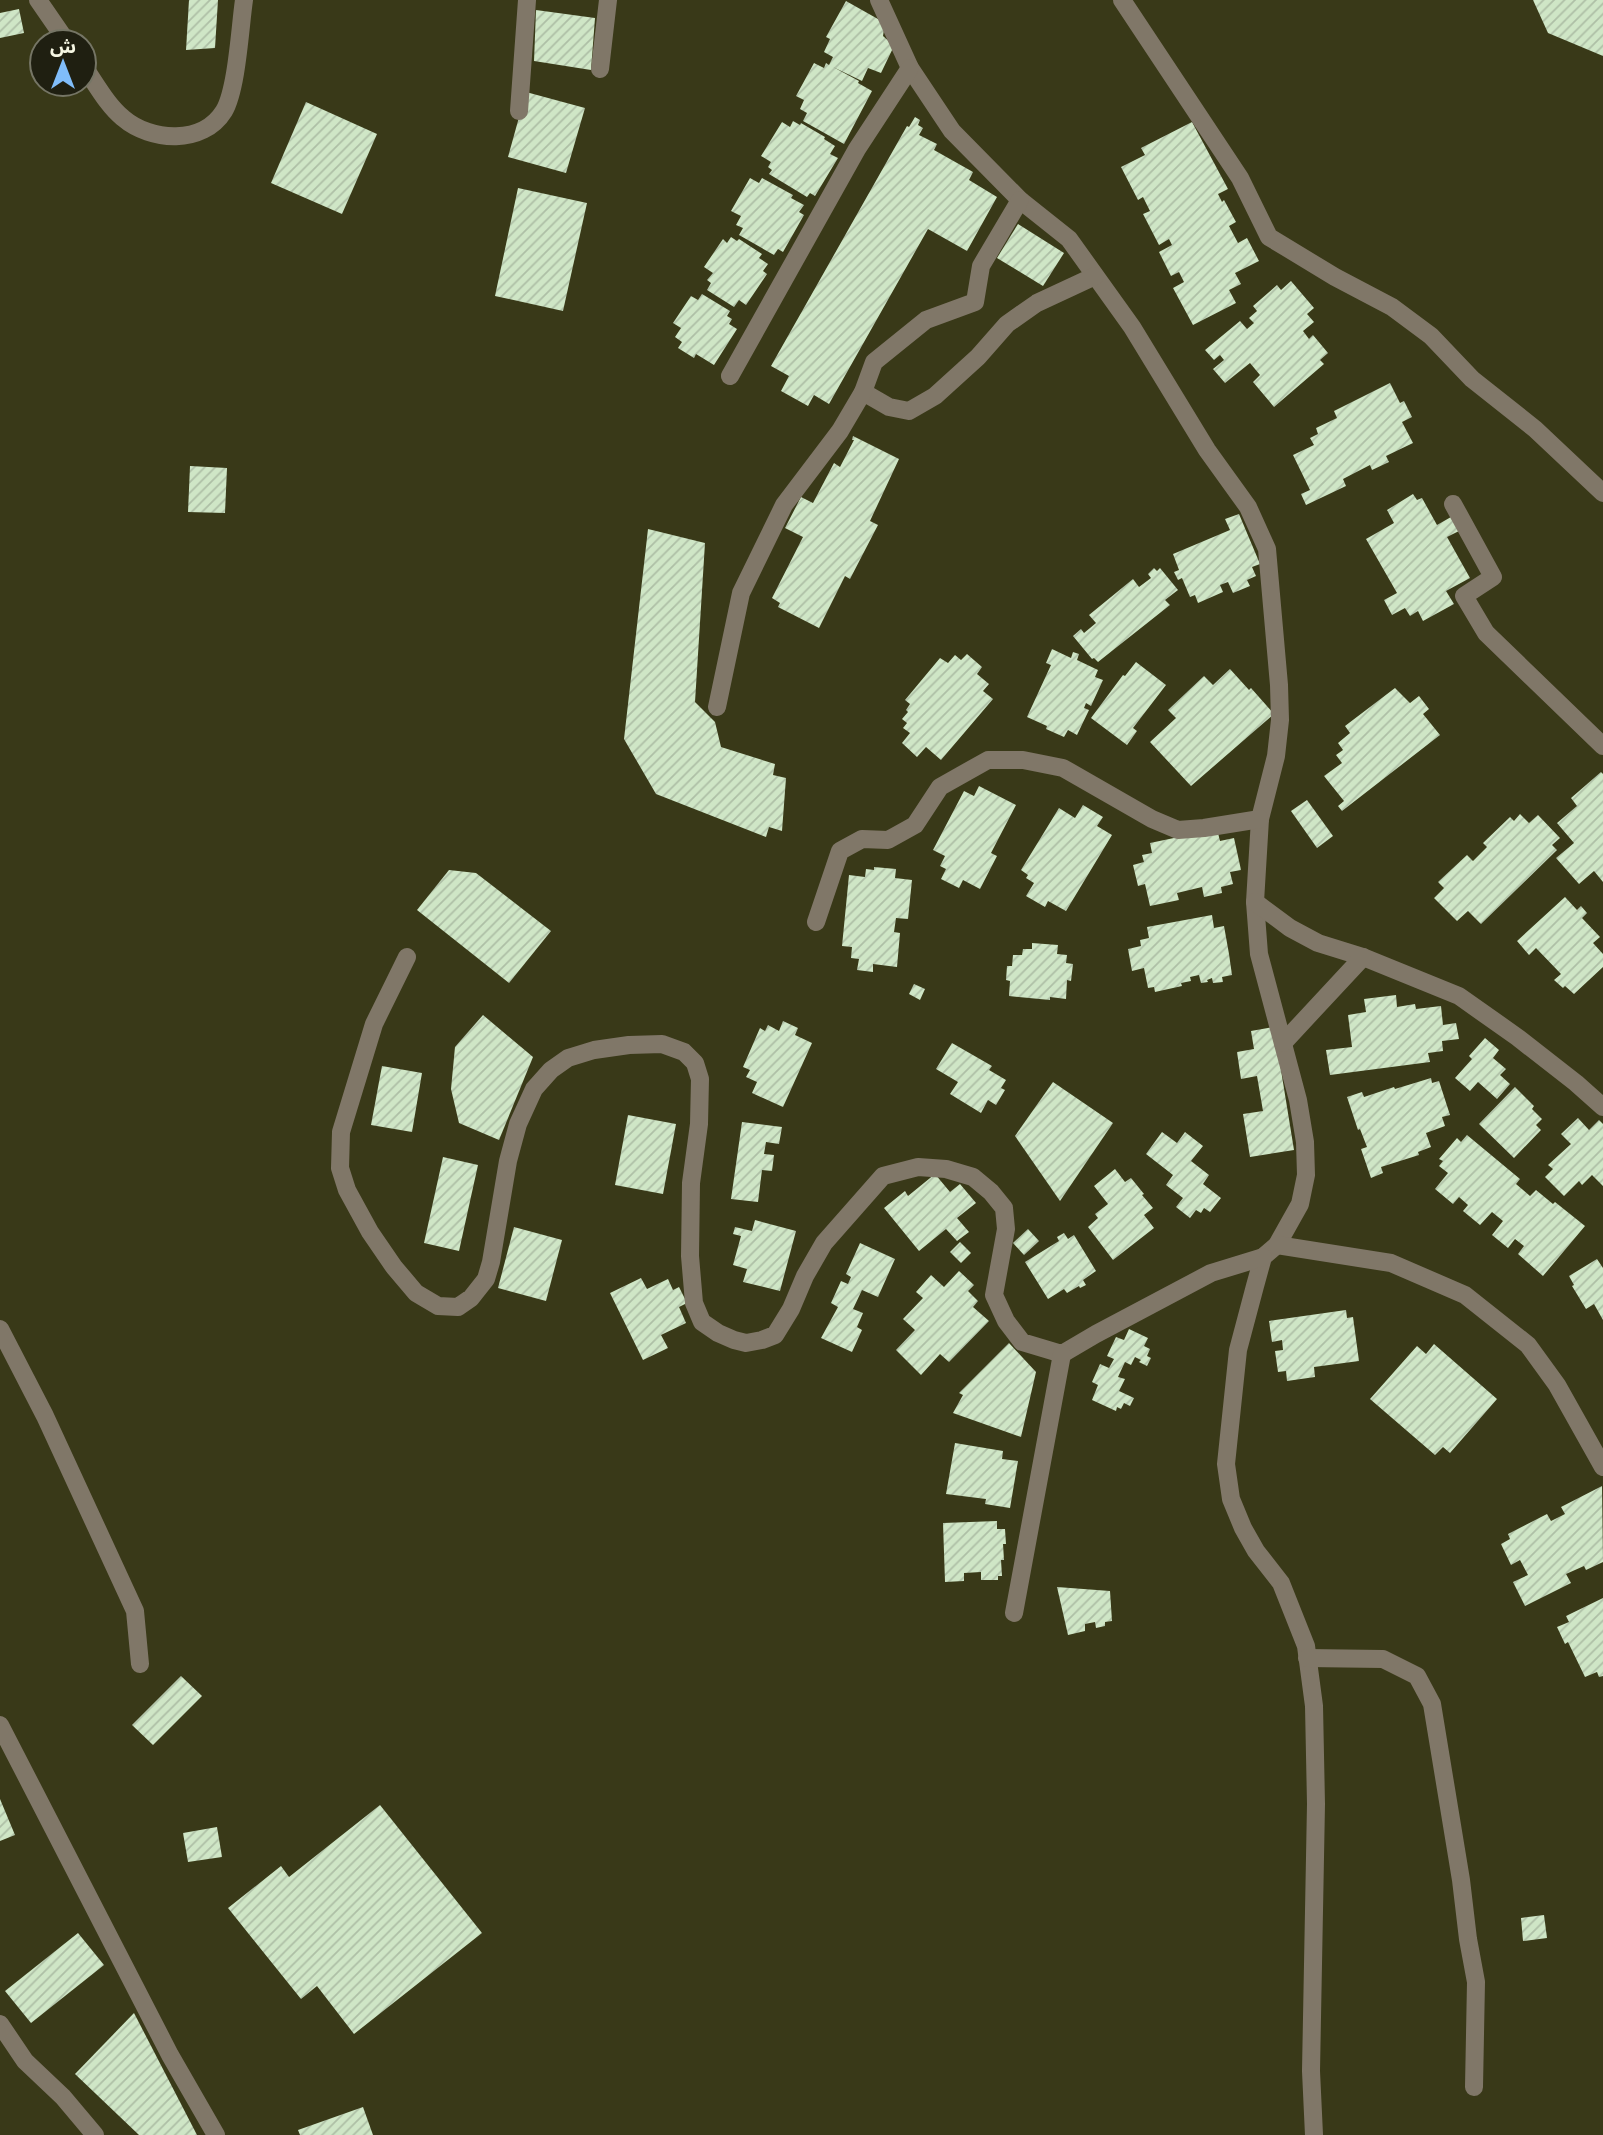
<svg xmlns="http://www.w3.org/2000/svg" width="1603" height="2135" viewBox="0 0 1603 2135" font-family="Barlow,'Noto Sans Arabic',sans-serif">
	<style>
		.building { fill: url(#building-hatch) }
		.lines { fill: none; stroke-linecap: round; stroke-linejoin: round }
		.minor { stroke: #807768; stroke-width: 18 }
	</style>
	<defs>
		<pattern id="building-hatch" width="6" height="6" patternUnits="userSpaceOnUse" patternTransform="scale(1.75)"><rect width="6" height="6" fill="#cfe6c6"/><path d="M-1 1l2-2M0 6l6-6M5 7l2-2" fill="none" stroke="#aebfa6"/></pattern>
	</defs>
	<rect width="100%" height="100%" fill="#393918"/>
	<!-- building -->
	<g class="building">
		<path d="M 189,0 L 218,0 L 215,48 L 186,50 Z"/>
		<path d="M 1533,0 L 1603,0 L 1603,56 L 1548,33 Z"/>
		<path d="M 846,1 L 885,23 L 883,36 L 894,46 L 881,73 L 868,68 L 862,81 L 833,67 L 859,81 L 858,83 L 872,91 L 844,144 L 803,121 L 807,113 L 800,109 L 804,100 L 796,96 L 814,63 L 824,68 L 826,63 L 829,65 L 833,57 L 824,52 L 830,39 L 826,37 Z"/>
		<path d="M 19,9 L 24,33 L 0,38 L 0,13 Z"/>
		<path d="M 536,10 L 595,18 L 591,70 L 534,61 Z"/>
		<path d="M 526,92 L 585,108 L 566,173 L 508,157 Z"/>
		<path d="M 306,102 L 377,134 L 342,214 L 271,183 Z"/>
		<path d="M 915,117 L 920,120 L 918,125 L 923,128 L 919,135 L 937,144 L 934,150 L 973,172 L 969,180 L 997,197 L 967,251 L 928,229 L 829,404 L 814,395 L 808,406 L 781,391 L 789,376 L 771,366 L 907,126 L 909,127 Z"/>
		<path d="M 793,121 L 800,125 L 801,123 L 825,137 L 824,139 L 835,146 L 830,154 L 838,158 L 815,196 L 810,193 L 807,197 L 769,174 L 772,170 L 768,167 L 771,162 L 761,156 L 782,122 L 790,127 Z"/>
		<path d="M 1192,122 L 1228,189 L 1218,194 L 1222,202 L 1224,200 L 1236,222 L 1229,226 L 1238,243 L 1247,238 L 1259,261 L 1235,273 L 1241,284 L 1229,290 L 1236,303 L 1193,325 L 1173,288 L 1184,282 L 1179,272 L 1171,276 L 1159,252 L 1172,245 L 1169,239 L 1159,245 L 1143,214 L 1150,211 L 1143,197 L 1138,200 L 1121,167 L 1145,155 L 1141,148 Z"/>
		<path d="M 750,178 L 759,183 L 762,178 L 793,195 L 791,198 L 804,205 L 799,212 L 804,215 L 783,252 L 778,249 L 774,255 L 739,235 L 743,228 L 736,225 L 741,216 L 731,211 Z"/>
		<path d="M 518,188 L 587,203 L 563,311 L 495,296 Z"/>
		<path d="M 1018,224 L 1064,253 L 1043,286 L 997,258 Z"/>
		<path d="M 731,237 L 737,241 L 739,239 L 762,254 L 759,258 L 768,264 L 763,271 L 767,274 L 746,305 L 739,300 L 734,307 L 707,290 L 711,283 L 707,280 L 713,273 L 704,267 L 723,239 L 727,243 Z"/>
		<path d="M 1291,281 L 1314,308 L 1307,314 L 1314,322 L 1303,331 L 1309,339 L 1313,335 L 1328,353 L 1320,360 L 1324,364 L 1274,407 L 1253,382 L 1260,375 L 1250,363 L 1225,383 L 1213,369 L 1224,360 L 1220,355 L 1214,360 L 1205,350 L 1240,321 L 1247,329 L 1254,323 L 1249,318 L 1257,311 L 1253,306 L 1277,285 L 1281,290 Z"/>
		<path d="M 702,294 L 730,311 L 727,316 L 732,319 L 729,324 L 737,329 L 714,365 L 696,354 L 694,358 L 678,348 L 682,342 L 675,337 L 681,328 L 673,323 L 691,296 L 698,300 Z"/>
		<path d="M 1390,383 L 1400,403 L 1404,401 L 1412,417 L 1402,422 L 1413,443 L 1386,456 L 1389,462 L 1372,470 L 1370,465 L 1343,479 L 1346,486 L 1306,505 L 1301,494 L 1310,490 L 1293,455 L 1314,445 L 1310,438 L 1318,434 L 1316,428 L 1337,418 L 1334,411 Z"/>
		<path d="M 853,436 L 899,459 L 870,521 L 878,525 L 850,579 L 845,576 L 819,628 L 778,607 L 780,603 L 772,598 L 803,537 L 785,528 L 801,497 L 813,503 L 834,463 L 840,467 L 854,440 L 852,440 Z"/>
		<path d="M 190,466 L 227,468 L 225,513 L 188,512 Z"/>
		<path d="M 1413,494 L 1417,500 L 1422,498 L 1437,525 L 1451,517 L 1459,531 L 1447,537 L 1470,578 L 1446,591 L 1454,604 L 1423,621 L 1418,611 L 1410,616 L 1405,608 L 1392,615 L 1384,600 L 1397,593 L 1366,539 L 1394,523 L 1387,510 Z"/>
		<path d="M 1239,514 L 1260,564 L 1252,567 L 1256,576 L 1247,580 L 1250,586 L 1233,593 L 1228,582 L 1220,585 L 1223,592 L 1198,603 L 1195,595 L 1190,597 L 1182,578 L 1178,580 L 1174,572 L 1179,570 L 1173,554 L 1230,530 L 1225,519 Z"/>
		<path d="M 648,529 L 705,543 L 695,702 L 715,722 L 721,747 L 775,764 L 773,775 L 786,778 L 782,831 L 769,827 L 766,837 L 656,794 L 624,739 Z"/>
		<path d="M 1154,568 L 1157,571 L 1160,568 L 1178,590 L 1165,600 L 1170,605 L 1098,662 L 1094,658 L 1092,659 L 1073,636 L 1081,629 L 1084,633 L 1096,623 L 1089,615 L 1133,579 L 1139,587 L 1151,578 L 1148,574 Z"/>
		<path d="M 1052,649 L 1071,658 L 1073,652 L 1079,654 L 1077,660 L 1098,670 L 1095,677 L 1103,680 L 1091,706 L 1086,703 L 1084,708 L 1089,710 L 1077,735 L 1068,730 L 1064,737 L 1046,729 L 1047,726 L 1027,717 L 1051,665 L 1046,663 Z"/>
		<path d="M 967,654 L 982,667 L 977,674 L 989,684 L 983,691 L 993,699 L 941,760 L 926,747 L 917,757 L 902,743 L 910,733 L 903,728 L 907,723 L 902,719 L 908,712 L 906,710 L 910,704 L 905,700 L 940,658 L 948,663 L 955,655 L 961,660 Z"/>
		<path d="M 1136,662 L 1166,685 L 1133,728 L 1137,731 L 1127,745 L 1091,718 L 1123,675 L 1125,676 Z"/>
		<path d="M 1230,669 L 1249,690 L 1251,688 L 1274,714 L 1191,786 L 1150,742 L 1176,718 L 1168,710 L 1204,676 L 1213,685 Z"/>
		<path d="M 1395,688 L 1410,703 L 1419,696 L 1429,709 L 1423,714 L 1440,735 L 1342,811 L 1338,806 L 1344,801 L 1324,776 L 1342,763 L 1336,755 L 1343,750 L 1338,743 L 1350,733 L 1345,726 Z"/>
		<path d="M 1601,772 L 1603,774 L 1603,882 L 1594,871 L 1579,884 L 1556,858 L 1574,843 L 1557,823 L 1577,806 L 1571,798 Z"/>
		<path d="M 979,786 L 1016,805 L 991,853 L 997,856 L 980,889 L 963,880 L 959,888 L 941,879 L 946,869 L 940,866 L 945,856 L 933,850 L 964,791 L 974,796 Z"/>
		<path d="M 1307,800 L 1333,836 L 1317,848 L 1291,811 Z"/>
		<path d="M 1083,805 L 1103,817 L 1097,826 L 1112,835 L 1066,911 L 1048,901 L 1045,907 L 1026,896 L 1034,883 L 1026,878 L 1028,875 L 1021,870 L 1059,808 L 1075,818 Z"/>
		<path d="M 1520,814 L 1529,823 L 1538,815 L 1560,838 L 1552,845 L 1557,850 L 1481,924 L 1468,911 L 1457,921 L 1434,898 L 1444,888 L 1438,882 L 1467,855 L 1473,861 L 1487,847 L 1483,843 L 1510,817 L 1514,821 Z"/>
		<path d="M 1217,829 L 1220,841 L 1234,838 L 1241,870 L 1230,872 L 1233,884 L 1221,887 L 1222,893 L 1204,897 L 1202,887 L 1177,893 L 1179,900 L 1150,906 L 1145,884 L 1138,886 L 1133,865 L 1144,862 L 1142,855 L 1152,853 L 1150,843 Z"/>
		<path d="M 874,867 L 896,869 L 895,878 L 912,880 L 908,919 L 896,918 L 894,932 L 900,933 L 897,967 L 873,964 L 873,972 L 857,970 L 859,959 L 851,958 L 852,947 L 842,946 L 849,875 L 865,877 L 866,869 L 874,870 Z"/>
		<path d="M 449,870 L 476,873 L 551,931 L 509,983 L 417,910 Z"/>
		<path d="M 1565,897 L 1577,910 L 1581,906 L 1587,913 L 1582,918 L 1600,937 L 1593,943 L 1603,954 L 1603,967 L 1574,994 L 1565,986 L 1563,988 L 1554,980 L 1561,974 L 1536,948 L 1529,955 L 1517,941 Z"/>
		<path d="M 1212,915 L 1214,928 L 1224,926 L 1229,954 L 1232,975 L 1222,977 L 1223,982 L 1213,983 L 1212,978 L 1207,980 L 1208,982 L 1201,983 L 1199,975 L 1190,977 L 1191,981 L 1181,983 L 1182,986 L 1155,992 L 1154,987 L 1148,988 L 1144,968 L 1132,971 L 1128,949 L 1141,946 L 1140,940 L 1149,938 L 1147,927 Z"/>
		<path d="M 1032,943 L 1058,945 L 1057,954 L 1067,955 L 1066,963 L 1073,964 L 1071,981 L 1067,980 L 1066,999 L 1050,997 L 1050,1000 L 1009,996 L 1010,981 L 1006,980 L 1007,966 L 1012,966 L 1013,955 L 1022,955 L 1023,949 L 1032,949 Z"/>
		<path d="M 914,984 L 925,989 L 920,1000 L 909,994 Z"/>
		<path d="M 1396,995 L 1397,1007 L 1415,1004 L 1416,1009 L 1441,1006 L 1443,1025 L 1456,1023 L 1459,1039 L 1442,1041 L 1443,1051 L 1428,1053 L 1430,1062 L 1330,1075 L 1326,1050 L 1352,1047 L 1348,1015 L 1366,1012 L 1364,999 Z"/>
		<path d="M 483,1015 L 533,1057 L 499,1140 L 459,1123 L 451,1089 L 455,1047 Z"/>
		<path d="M 783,1021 L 798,1028 L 795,1035 L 812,1043 L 783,1107 L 752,1093 L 757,1082 L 746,1077 L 750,1070 L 743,1067 L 760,1028 L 765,1031 L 768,1025 L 779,1031 Z"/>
		<path d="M 1274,1027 L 1294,1150 L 1250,1157 L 1243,1114 L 1263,1111 L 1257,1076 L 1241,1079 L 1237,1052 L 1254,1049 L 1251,1031 Z"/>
		<path d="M 1485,1038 L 1499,1050 L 1493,1058 L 1506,1069 L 1500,1075 L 1510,1084 L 1497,1099 L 1478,1082 L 1470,1091 L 1455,1078 L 1472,1059 L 1469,1056 Z"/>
		<path d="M 952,1043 L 992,1066 L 989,1070 L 1006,1080 L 1001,1088 L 1005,1090 L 996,1105 L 988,1100 L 981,1113 L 950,1094 L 958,1082 L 936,1069 Z"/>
		<path d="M 382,1066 L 422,1073 L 412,1132 L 371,1125 Z"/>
		<path d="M 1431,1078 L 1432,1083 L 1439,1081 L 1450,1115 L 1442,1117 L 1445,1126 L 1426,1133 L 1431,1147 L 1418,1152 L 1419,1155 L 1381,1167 L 1383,1173 L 1371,1178 L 1361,1149 L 1367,1147 L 1360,1129 L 1358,1130 L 1347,1097 L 1362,1092 L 1364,1097 L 1394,1087 L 1395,1089 Z"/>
		<path d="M 1053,1082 L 1113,1123 L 1060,1201 L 1015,1136 Z"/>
		<path d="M 1515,1087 L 1534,1106 L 1532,1109 L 1542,1119 L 1536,1125 L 1541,1130 L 1514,1158 L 1479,1124 Z"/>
		<path d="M 628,1115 L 676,1124 L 663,1194 L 615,1185 Z"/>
		<path d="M 1578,1118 L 1589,1130 L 1599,1120 L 1603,1124 L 1603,1186 L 1592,1175 L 1582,1185 L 1579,1181 L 1564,1196 L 1545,1177 L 1553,1169 L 1548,1165 L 1571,1144 L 1561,1134 Z"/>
		<path d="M 742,1122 L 782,1127 L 779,1144 L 766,1142 L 764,1154 L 774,1155 L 772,1171 L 762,1170 L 758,1202 L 731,1199 Z"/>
		<path d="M 1162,1132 L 1177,1143 L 1185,1132 L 1203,1146 L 1191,1161 L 1209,1175 L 1203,1184 L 1221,1198 L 1210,1212 L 1204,1208 L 1201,1213 L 1196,1210 L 1190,1218 L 1176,1207 L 1183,1198 L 1166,1185 L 1173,1175 L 1146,1154 Z"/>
		<path d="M 1467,1135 L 1520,1179 L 1516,1184 L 1530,1196 L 1536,1190 L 1553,1204 L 1555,1202 L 1585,1226 L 1543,1276 L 1518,1254 L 1524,1246 L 1515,1239 L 1508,1248 L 1492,1235 L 1503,1221 L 1492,1212 L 1480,1225 L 1463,1211 L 1468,1205 L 1459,1197 L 1453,1204 L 1435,1189 L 1448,1173 L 1439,1166 L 1443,1161 L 1439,1159 L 1457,1138 L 1461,1142 Z"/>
		<path d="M 443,1157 L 478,1165 L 459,1251 L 424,1243 Z"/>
		<path d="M 1115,1169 L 1125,1182 L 1131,1178 L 1144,1194 L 1142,1195 L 1153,1208 L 1144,1215 L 1154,1228 L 1113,1260 L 1088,1227 L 1098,1218 L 1095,1214 L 1108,1204 L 1094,1186 Z"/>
		<path d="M 935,1174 L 950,1192 L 960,1184 L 976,1203 L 957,1218 L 969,1232 L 957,1241 L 946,1229 L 919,1251 L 884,1208 L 905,1191 L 908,1196 Z"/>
		<path d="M 755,1220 L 796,1231 L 780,1291 L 743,1282 L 747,1269 L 733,1265 L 741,1236 L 733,1234 L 735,1227 L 752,1231 Z"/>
		<path d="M 514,1227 L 562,1240 L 546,1301 L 498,1288 Z"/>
		<path d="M 1028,1229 L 1039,1241 L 1024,1255 L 1013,1243 Z"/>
		<path d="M 1064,1233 L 1068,1239 L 1074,1235 L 1096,1271 L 1083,1280 L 1086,1285 L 1080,1288 L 1079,1286 L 1067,1293 L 1064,1289 L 1048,1299 L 1025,1262 L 1059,1241 L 1057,1237 Z"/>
		<path d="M 960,1242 L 971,1253 L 961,1263 L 950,1252 Z"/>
		<path d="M 860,1243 L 895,1259 L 878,1297 L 862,1290 L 853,1309 L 863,1313 L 857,1327 L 862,1330 L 852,1352 L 821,1338 L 838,1307 L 831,1303 L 841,1281 L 848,1284 L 851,1277 L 846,1274 Z"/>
		<path d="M 1597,1259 L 1603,1268 L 1603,1320 L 1594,1304 L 1586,1309 L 1572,1286 L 1574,1285 L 1569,1276 Z"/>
		<path d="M 959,1271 L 974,1285 L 968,1291 L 978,1301 L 973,1307 L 989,1321 L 949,1362 L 940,1354 L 921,1375 L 896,1350 L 915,1330 L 903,1319 L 923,1298 L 916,1292 L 931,1275 L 944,1287 Z"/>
		<path d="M 641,1278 L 647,1289 L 668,1279 L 673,1290 L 679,1287 L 687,1303 L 679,1307 L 686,1323 L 661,1335 L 668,1348 L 643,1360 L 610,1293 Z"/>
		<path d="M 1346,1310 L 1347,1318 L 1353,1317 L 1359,1361 L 1314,1367 L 1315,1377 L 1287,1381 L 1286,1371 L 1278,1372 L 1275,1351 L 1283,1350 L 1282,1340 L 1272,1342 L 1269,1321 Z"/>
		<path d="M 1129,1329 L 1148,1338 L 1144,1346 L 1150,1349 L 1147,1356 L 1151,1358 L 1147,1366 L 1139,1362 L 1141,1360 L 1135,1357 L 1131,1365 L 1125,1362 L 1118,1377 L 1125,1379 L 1119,1391 L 1134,1398 L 1130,1406 L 1124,1403 L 1121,1409 L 1117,1407 L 1116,1411 L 1092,1400 L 1098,1385 L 1092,1382 L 1100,1364 L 1109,1368 L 1114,1359 L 1107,1356 L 1116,1337 L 1124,1340 Z"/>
		<path d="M 1009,1343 L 1036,1372 L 1021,1437 L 953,1413 L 963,1395 L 959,1393 Z"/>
		<path d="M 1434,1344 L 1497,1399 L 1450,1453 L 1443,1447 L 1435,1455 L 1370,1399 L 1417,1346 L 1426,1354 Z"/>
		<path d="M 955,1443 L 1003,1451 L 1002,1459 L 1018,1461 L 1010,1508 L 985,1504 L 986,1499 L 946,1494 Z"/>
		<path d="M 1602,1486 L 1603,1562 L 1586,1570 L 1584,1566 L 1566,1574 L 1571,1583 L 1525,1606 L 1513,1582 L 1528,1575 L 1520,1560 L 1511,1565 L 1501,1544 L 1510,1539 L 1508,1534 L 1547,1514 L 1551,1521 L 1565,1514 L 1561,1507 Z"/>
		<path d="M 997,1521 L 997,1529 L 1005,1529 L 1006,1544 L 1003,1544 L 1004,1560 L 1001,1560 L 1002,1576 L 998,1576 L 998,1580 L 981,1580 L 981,1572 L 964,1573 L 964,1581 L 945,1582 L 943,1523 Z"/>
		<path d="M 1057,1587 L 1110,1591 L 1112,1621 L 1105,1622 L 1105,1626 L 1096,1628 L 1095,1622 L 1085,1624 L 1085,1631 L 1068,1635 Z"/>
		<path d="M 1603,1598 L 1603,1676 L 1599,1677 L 1597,1672 L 1585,1677 L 1568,1642 L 1565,1644 L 1557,1627 L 1569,1622 L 1566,1616 Z"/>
		<path d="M 181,1676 L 202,1696 L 153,1745 L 132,1725 Z"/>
		<path d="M 0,1799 L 15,1835 L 0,1841 Z"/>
		<path d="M 380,1805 L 482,1933 L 354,2034 L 317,1986 L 301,1999 L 228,1908 L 281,1866 L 289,1877 Z"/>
		<path d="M 217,1827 L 222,1857 L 188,1862 L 183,1833 Z"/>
		<path d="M 1544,1915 L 1547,1938 L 1523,1941 L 1521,1918 Z"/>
		<path d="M 78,1933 L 104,1965 L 31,2023 L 5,1991 Z"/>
		<path d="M 134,2013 L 197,2135 L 139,2135 L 75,2074 Z"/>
		<path d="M 363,2107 L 373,2135 L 300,2135 L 298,2130 Z"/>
	</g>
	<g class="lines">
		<!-- minor -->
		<g class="minor">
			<path d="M 38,0 L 67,42"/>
			<path d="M 879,0 L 910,68 L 952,131 L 1020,200 L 1069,239 L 1132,327 L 1207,450 L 1248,507 L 1267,549 L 1279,685 L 1280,720 L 1276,756 L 1260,819 L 1255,902 L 1259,954 L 1298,1100 L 1305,1142 L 1306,1175 L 1300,1204 L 1277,1245 L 1263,1257 L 1255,1286 L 1238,1350 L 1226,1464 L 1231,1499 L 1243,1528 L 1256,1551 L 1281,1583 L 1306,1646 L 1314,1706 L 1316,1804 L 1311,2071 L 1314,2135"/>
			<path d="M 1122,0 L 1240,178 L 1269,237 L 1335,277 L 1392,307 L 1431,336 L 1472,379 L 1535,429 L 1603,493"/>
			<path d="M 84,67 C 96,84 107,105 123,118 C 151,142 203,145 224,111 C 237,89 240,27 244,0"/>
			<path d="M 600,69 L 608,0"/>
			<path d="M 519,111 L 527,0"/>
			<path d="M 730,376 L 857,149 L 910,68"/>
			<path d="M 863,392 L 889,407 L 909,411 L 935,396 L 978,357 L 1007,324 L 1037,303 L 1095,276"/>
			<path d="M 1453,504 L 1493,577 L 1464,596 L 1486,633 L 1603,746"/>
			<path d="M 717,707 L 741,593 L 784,505 L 840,431 L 863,392 L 874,362 L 926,320 L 975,302 L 981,266 L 1020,200"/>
			<path d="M 1255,902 L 1290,928 L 1318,943 L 1363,957 L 1459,996 L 1517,1037 L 1576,1083 L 1603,1107"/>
			<path d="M 816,922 L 840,851 L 862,839 L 888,840 L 915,825 L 940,787 L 988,760 L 1023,760 L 1063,768 L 1152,819 L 1178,830 L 1204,828 L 1260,819"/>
			<path d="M 407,957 L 374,1024 L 341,1132 L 340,1168 L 347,1190 L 370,1232 L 394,1267 L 416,1293 L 438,1306 L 458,1307 L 471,1298 L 486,1279 L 491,1262 L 508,1161 L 518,1124 L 534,1089 L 551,1070 L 568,1058 L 594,1050 L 629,1045 L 662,1044 L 684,1052 L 695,1063 L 700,1079 L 699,1124 L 691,1183 L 690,1256 L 694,1303 L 702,1322 L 718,1333 L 734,1340 L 746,1343 L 762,1340 L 775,1335 L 791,1309 L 805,1276 L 824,1243 L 883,1176 L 918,1167 L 946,1169 L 973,1177 L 991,1192 L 1004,1208 L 1006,1229 L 994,1295 L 1006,1321 L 1022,1342 L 1062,1354 L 1096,1334 L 1211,1273 L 1263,1257"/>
			<path d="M 1283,1043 L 1363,957"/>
			<path d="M 1277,1245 L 1391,1263 L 1465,1295 L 1528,1345 L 1557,1385 L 1603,1467"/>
			<path d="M 0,1329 L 45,1416 L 135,1611 L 140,1664"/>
			<path d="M 1014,1613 L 1062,1354"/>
			<path d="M 1307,1658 L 1383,1659 L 1417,1676 L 1432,1704 L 1461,1880 L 1468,1939 L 1476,1982 L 1474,2087"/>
			<path d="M 0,1725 L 170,2055 L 216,2135"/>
			<path d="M 0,2024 L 25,2061 L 63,2097 L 95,2135"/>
		</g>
	</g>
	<!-- north arrow -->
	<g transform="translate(63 63)"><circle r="33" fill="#1f1f11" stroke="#757565" stroke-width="2"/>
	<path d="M0-5L12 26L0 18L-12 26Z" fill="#80bdfa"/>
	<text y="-10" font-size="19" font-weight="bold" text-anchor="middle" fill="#f5f6e3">ش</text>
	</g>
</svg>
